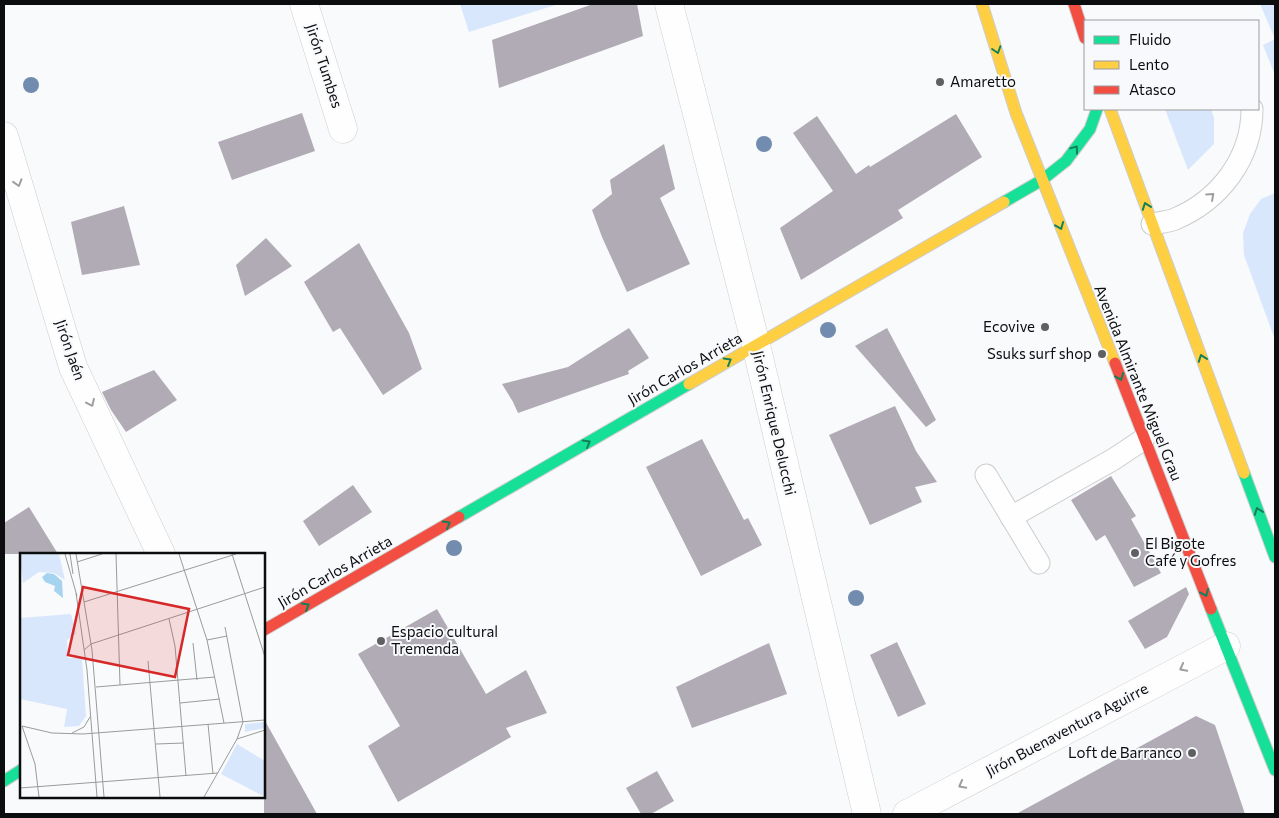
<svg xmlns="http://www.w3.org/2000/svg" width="1279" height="818" viewBox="0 0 1279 818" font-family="Commissioner,sans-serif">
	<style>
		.green { fill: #d9e7fc }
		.building { fill: #b1abb6 }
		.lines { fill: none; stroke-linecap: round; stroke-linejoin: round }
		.lane-casing { stroke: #cccdce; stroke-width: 23 }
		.street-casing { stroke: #cccdce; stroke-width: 29 }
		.fast-casing { stroke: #cccdce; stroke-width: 13 }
		.slow-casing { stroke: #cccdce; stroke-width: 13 }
		.jam-casing { stroke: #cccdce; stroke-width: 13 }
		.lane { stroke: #fefefe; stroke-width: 21 }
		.street { stroke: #fefefe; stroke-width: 28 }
		.fast { stroke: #16e098; stroke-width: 11 }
		.slow { stroke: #ffcf43; stroke-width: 11 }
		.jam { stroke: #f24e42; stroke-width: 11 }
		.tree { fill: #728caf }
		.oneway { stroke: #12815a }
		.oneway2 { stroke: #9d9e9e }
		.poi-dot { fill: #5f6061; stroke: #f8f9fc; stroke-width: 2 }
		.labels { text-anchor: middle; stroke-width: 4; stroke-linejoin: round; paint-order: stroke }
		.street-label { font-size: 15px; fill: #0c0d0e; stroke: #f8f9fc }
		.poi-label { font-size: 15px; fill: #0c0d0e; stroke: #f8f9fc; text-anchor: start }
		.inset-road { fill: none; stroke: #9a9b9c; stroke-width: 1 }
		.view { fill: #d62828; fill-opacity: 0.15; stroke: #d62828; stroke-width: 2.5 }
		.inset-edge { fill: none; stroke: #0c0d0e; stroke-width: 2.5 }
	</style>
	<rect width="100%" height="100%" fill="#f9fafb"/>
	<!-- green -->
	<g class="green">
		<path d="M 460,4 L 559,4 L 469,32 Z"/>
		<path d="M 1260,4 L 1275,4 L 1275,75 L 1263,45 L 1275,39 Z"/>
		<path d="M 1165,109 L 1211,109 L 1214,118 L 1214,144 L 1188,170 Z"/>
		<path d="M 1275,193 L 1275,340 L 1244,255 L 1243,233 L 1250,214 L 1261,199 Z"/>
	</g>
	<!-- building -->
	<g class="building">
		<path d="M 593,4 L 637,4 L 643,36 L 499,88 L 492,40 Z"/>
		<path d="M 302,113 L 315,151 L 232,180 L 218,142 Z"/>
		<path d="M 956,114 L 982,157 L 898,210 L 903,218 L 801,280 L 780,228 L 833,191 L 793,133 L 817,116 L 856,174 L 869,165 L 870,167 Z"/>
		<path d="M 664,144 L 675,189 L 660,198 L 690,264 L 627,292 L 602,237 L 592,210 L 612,194 L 610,180 Z"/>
		<path d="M 124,206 L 140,265 L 82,275 L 71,222 Z"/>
		<path d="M 266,238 L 292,266 L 245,296 L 236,265 Z"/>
		<path d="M 359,243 L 409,333 L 422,369 L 383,395 L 340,328 L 333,332 L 304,282 Z"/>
		<path d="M 629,328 L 649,358 L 628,371 L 629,374 L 518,413 L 513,402 L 502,384 L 568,367 Z"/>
		<path d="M 887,328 L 936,420 L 926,427 L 855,346 Z"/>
		<path d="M 154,370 L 177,400 L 126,432 L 111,410 L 102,392 Z"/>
		<path d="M 895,406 L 916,451 L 937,482 L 915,487 L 922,502 L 870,525 L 829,435 Z"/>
		<path d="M 702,439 L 744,520 L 748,518 L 762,545 L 701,576 L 646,467 Z"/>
		<path d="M 1111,476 L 1136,516 L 1131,519 L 1161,573 L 1134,587 L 1105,535 L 1096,541 L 1071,500 Z"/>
		<path d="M 353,485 L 372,512 L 319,546 L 303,521 Z"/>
		<path d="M 29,507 L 58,554 L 4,554 L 4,523 Z"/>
		<path d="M 1186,587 L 1189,594 L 1167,637 L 1145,649 L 1128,621 Z"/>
		<path d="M 437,609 L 486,694 L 526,670 L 547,713 L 506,728 L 511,737 L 398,802 L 368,746 L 400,726 L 358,654 Z"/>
		<path d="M 897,642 L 926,704 L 898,717 L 870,655 Z"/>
		<path d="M 769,643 L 787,694 L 692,728 L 676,687 Z"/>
		<path d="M 1196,716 L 1215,725 L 1245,814 L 1016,814 Z"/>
		<path d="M 264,719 L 317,814 L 264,814 Z"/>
		<path d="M 657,771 L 674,801 L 651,814 L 641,814 L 626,788 Z"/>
	</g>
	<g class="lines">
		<!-- lane casing -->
		<g class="lane-casing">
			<g id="lane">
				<path d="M 1152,224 C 1160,222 1168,222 1175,219 C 1220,200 1252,158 1252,109"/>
				<path d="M 986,475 L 1039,563"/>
				<path d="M 1011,517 L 1114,459 L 1144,439"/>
			</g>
		</g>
		<!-- street casing -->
		<g class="street-casing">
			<g id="street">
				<path d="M 304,4 L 343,129"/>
				<path d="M 669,4 L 756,345 L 867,814"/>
				<path d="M 4,136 L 73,367 L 161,554"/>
				<path d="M 907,814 L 1226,646"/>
			</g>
		</g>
		<!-- fast casing -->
		<g class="fast-casing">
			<g id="fast">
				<path d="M 1004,202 L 1042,180 L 1066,161 L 1090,129 L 1097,109"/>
				<path d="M 1244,473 L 1275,557"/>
				<path d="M 459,517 L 689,384"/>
				<path d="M 1211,609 L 1275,770"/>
				<path d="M 4,781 L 21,770"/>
			</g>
		</g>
		<!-- slow casing -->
		<g class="slow-casing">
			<g id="slow">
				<path d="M 982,4 L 1016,113 L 1115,363"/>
				<path d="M 1110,109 L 1244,473"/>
				<path d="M 689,384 L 1004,202"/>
			</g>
		</g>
		<!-- jam casing -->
		<g class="jam-casing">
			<g id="jam">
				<path d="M 1074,4 L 1085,38"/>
				<path d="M 1115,363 L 1211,609"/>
				<path d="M 264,630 L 459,517"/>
			</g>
		</g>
		<!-- lane -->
		<use href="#lane" class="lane"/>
		<!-- street -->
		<use href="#street" class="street"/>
		<!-- fast -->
		<use href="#fast" class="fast"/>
		<!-- slow -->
		<use href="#slow" class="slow"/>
		<!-- jam -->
		<use href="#jam" class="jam"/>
	</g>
	<!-- trees -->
	<g class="tree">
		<circle cx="31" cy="85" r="8"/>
		<circle cx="764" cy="144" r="8"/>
		<circle cx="828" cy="330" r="8"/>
		<circle cx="454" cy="548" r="8"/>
		<circle cx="856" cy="598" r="8"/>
	</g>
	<!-- one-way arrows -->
	<defs><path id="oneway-chevron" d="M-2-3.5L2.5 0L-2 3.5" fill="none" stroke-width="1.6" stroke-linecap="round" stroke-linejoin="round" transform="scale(1.25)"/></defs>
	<g class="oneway">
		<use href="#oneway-chevron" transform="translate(997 50) rotate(72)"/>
		<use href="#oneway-chevron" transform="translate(1075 149) rotate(-53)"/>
		<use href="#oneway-chevron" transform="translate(1146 206) rotate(-110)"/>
		<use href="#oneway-chevron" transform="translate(1060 226) rotate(68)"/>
		<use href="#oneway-chevron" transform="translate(1202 358) rotate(-110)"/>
		<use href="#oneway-chevron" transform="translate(728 361) rotate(-30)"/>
		<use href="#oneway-chevron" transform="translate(1120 377) rotate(68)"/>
		<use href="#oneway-chevron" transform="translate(587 443) rotate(-30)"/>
		<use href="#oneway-chevron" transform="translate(1258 511) rotate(-110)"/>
		<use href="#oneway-chevron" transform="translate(447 524) rotate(-30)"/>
		<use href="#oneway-chevron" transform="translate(1205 593) rotate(68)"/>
		<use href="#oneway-chevron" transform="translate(306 606) rotate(-30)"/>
	</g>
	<g class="oneway2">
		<use href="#oneway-chevron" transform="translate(18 183) rotate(73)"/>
		<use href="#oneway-chevron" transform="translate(1211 196) rotate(-42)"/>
		<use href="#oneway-chevron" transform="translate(91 403) rotate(65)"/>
		<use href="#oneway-chevron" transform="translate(1183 668) rotate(152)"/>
		<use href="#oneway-chevron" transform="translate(962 785) rotate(152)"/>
	</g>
	<!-- markers -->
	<g class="poi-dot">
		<circle cx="940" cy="82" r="5"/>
		<circle cx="1045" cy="327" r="5"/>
		<circle cx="1102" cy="354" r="5"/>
		<circle cx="1135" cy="553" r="5"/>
		<circle cx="381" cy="641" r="5"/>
		<circle cx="1192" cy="753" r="5"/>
	</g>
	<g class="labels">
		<!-- street labels -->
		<g class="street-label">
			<text transform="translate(324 66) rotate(72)" y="5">Jirón Tumbes</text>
			<text transform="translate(70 350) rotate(71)" y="5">Jirón Jaén</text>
			<text transform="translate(685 369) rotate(-30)" y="5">Jirón Carlos Arrieta</text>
			<text transform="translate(1138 383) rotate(68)" y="5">Avenida Almirante Miguel Grau</text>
			<text transform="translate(774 423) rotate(77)" y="5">Jirón Enrique Delucchi</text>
			<text transform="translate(335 572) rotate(-30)" y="5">Jirón Carlos Arrieta</text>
			<text transform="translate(1067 730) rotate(-28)" y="5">Jirón Buenaventura Aguirre</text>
		</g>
		<!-- poi labels -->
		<g class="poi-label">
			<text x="950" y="87">Amaretto</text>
			<text x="1035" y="332" text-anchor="end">Ecovive</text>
			<text x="1092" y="359" text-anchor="end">Ssuks surf shop</text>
			<text x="1145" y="549">El Bigote<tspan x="1145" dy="17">Café y Gofres</tspan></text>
			<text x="391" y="637">Espacio cultural<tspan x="391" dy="17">Tremenda</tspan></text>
			<text x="1182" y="758" text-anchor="end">Loft de Barranco</text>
		</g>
	</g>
	<!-- overview -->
	<g transform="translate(20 553)">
		<rect width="245" height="245" fill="#f9fafb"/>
		<path d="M 0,1 L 39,1 L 45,27 L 34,20 L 19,19 L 3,30 ZM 51,61 L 56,81 L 47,87 L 48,105 L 62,105 L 66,163 L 59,173 L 44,174 L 47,156 L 0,146 L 0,65 ZM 245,169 L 245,175 L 225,179 L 225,171 ZM 217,191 L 245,208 L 245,244 L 201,221 Z" fill="#d9e7fc"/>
		<path d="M 27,20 L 34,21 L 42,28 L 43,45 L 34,38 L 35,33 L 25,29 L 22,24 Z" fill="#a5d3f0"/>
		<path class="inset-road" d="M 45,1 L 57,43M 50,1 L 53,21M 56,1 L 72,97 L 84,244M 96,1 L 100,132M 159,1 L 187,87 L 204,170M 212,1 L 245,104M 57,9 L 82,1M 56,40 L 67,117 L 77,244M 64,49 L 216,1M 149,66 L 155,93 L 166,223M 187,87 L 207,83M 173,90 L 177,127M 64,97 L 71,91 L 245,34M 128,108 L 140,244M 76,134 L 195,124M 160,150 L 200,146M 188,171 L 193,221M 2,173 L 32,180 L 63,181 L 245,167M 2,173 L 15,211 L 19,244M 52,180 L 64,174 L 70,164M 217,186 L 245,177M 136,191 L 164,190M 0,235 L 198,220M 184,244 L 217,186 L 223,169 L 205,74"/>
		<path class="view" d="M 63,34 L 169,56 L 155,124 L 48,102 Z"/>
		<rect width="245" height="245" class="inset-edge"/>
	</g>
	<!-- border -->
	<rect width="1279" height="818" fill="none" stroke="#0c0d0e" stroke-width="10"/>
	<!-- legend -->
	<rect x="1084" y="20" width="175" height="90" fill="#f8f9fc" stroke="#9a9b9d"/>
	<rect x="1094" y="36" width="25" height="8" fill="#16e098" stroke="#9a9b9d"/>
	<text x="1129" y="45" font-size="15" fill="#0c0d0e">Fluido</text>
	<rect x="1094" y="61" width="25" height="8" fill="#ffcf43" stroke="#9a9b9d"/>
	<text x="1129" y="70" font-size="15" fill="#0c0d0e">Lento</text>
	<rect x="1094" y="86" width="25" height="8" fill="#f24e42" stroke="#9a9b9d"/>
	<text x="1129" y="95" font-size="15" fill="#0c0d0e">Atasco</text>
</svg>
